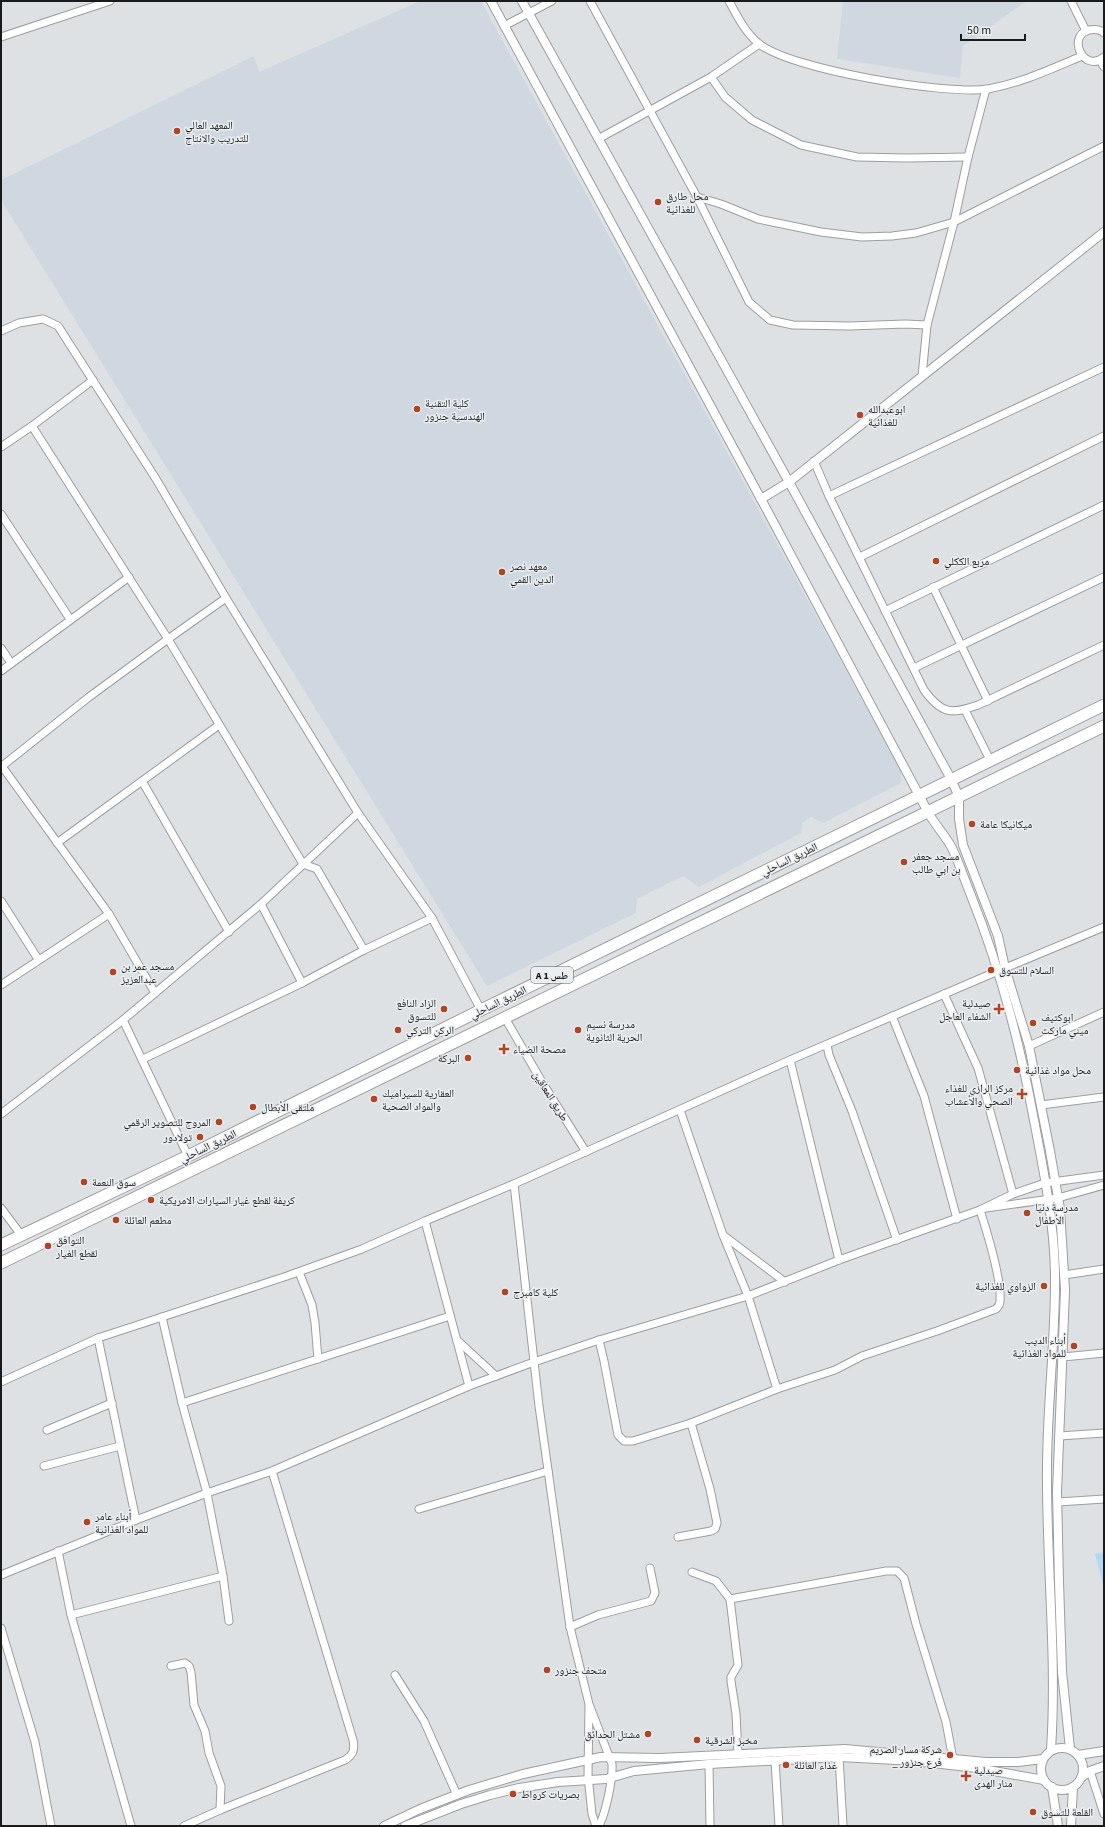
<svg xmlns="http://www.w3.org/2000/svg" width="1105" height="1827" viewBox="0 0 1105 1827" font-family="'Source Sans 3','Noto Naskh Arabic',sans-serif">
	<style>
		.built { fill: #cfd8e1 }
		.green { fill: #b3d7f8 }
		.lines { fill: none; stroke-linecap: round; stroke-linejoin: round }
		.minor-casing { stroke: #9c9ea1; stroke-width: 9 }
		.tertiary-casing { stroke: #9c9ea1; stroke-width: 10 }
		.trunk-casing { stroke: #9c9ea1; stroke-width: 13 }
		.minor { stroke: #fff; stroke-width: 7 }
		.tertiary { stroke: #fff; stroke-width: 8 }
		.trunk { stroke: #fff; stroke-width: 11 }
		.poi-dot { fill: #ad4526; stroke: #ebeef1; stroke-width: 1.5 }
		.labels { text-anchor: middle; stroke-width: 3; stroke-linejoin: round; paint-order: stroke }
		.shield { fill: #ebeef1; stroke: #585a5b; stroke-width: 1 }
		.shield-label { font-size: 10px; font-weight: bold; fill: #191a1b }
		.poi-label { font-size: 11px; fill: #191a1b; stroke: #ebeef1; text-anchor: start }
		.street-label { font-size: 11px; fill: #191a1b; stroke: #ebeef1 }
	</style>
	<rect width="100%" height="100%" fill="#dee1e4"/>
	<!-- built -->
	<g class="built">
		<path d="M 420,1 L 481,1 L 901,771 L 901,783 L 823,823 L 811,817 L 802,823 L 801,833 L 699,887 L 683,876 L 637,899 L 636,913 L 487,986 L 1,200 L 1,180 L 254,56 L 259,72 Z"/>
		<path d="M 843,1 L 1027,1 L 963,46 L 960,78 L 837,59 Z"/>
	</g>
	<!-- green -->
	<path class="green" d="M 1104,1552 L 1104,1588 L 1095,1554 Z"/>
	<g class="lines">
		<!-- minor casing -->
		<g class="minor-casing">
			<g id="minor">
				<path d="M 590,1 L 697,197 L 749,302 L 770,320 L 793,325 L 850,326 L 905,324 L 927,325"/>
				<path d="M 729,1 C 737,16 745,32 758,43 C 790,70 946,95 988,89 C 1021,83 1051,69 1082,56"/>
				<path d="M 1071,1 L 1086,31"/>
				<path d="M 504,26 L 552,1"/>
				<path d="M 1104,33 C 1100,29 1095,29 1089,30 C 1066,36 1084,74 1104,57"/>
				<path d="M 1,37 L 110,1"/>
				<path d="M 1100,60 L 1104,67"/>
				<path d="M 711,77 L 725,97 L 752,120 L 801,145 L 857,157 L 907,158 L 968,157"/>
				<path d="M 598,139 L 711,77 L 759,44"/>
				<path d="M 697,197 L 721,204 L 758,219 L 821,232 L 862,237 L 892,236 L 916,233 L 954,222 L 1104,146"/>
				<path d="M 1,331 L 19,323 L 43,319 L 58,326 L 156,479 L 226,598"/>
				<path d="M 922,376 L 927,325 L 954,222 L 968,157 L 986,89"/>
				<path d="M 32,426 L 93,380"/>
				<path d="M 1,447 L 32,426 L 168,639 L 303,864 L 317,869 L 364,950 L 432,918"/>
				<path d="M 814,461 L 829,496 L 924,690 C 942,715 952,714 978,705 L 1104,645"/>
				<path d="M 829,496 L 1104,367"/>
				<path d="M 1,514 L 70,619"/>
				<path d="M 860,557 L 1104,436"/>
				<path d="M 933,587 L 988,701"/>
				<path d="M 885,611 L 1104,505"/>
				<path d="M 1,648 L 11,663"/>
				<path d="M 914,668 L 1104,577"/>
				<path d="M 1,671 L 129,577"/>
				<path d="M 965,710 L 990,760"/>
				<path d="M 1,765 L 109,914 L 155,993"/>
				<path d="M 1,767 L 89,697 L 168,639 L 226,598 L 358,813 L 432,918 L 481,1010"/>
				<path d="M 142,781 L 229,932"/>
				<path d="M 57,843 L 219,725"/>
				<path d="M 1,901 L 38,959"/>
				<path d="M 261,904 L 302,983"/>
				<path d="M 1,985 L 109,914"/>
				<path d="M 944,994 L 978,1068 L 1013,1194"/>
				<path d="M 892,1016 L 924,1096 L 957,1219"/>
				<path d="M 505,1018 L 542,1082 L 586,1152"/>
				<path d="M 827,1045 L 829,1055 L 852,1111 L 897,1240"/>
				<path d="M 1029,1046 L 1104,1012"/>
				<path d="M 143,1059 L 302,983 L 364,950"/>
				<path d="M 790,1060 L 839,1260"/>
				<path d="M 1041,1105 L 1104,1097"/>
				<path d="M 680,1110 L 723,1235 L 748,1296 L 777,1389 L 835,1370 L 862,1356 L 937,1331 L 996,1309 C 998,1307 1000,1304 1000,1301 C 1002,1279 987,1232 980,1210"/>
				<path d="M 1,1114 L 123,1020"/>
				<path d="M 188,1156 L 123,1020 L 261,904 L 358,813"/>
				<path d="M 514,1184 L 539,1406 L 570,1627 L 589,1704 L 612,1764 C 613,1779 606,1812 599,1826"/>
				<path d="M 1,1208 L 22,1236"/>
				<path d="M 986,1208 L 1058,1198 L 1104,1185"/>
				<path d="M 425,1221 L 469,1386"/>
				<path d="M 723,1235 L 785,1282"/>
				<path d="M 299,1272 L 312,1305 L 315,1323 L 318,1359"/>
				<path d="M 1064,1275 L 1104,1269"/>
				<path d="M 162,1317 L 182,1403 L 207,1493 L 223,1576 L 229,1621"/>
				<path d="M 98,1338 L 136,1520"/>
				<path d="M 457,1340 L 496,1376"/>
				<path d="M 599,1340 L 604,1361 L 618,1435 L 624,1441 L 633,1441 L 691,1423 L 777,1389"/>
				<path d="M 1063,1357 L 1104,1353"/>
				<path d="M 1,1382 L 98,1338 L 287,1276 L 362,1249 L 425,1221 L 514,1184 L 790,1060 L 998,971 L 1104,927"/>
				<path d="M 182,1403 L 450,1316"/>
				<path d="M 47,1430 L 112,1403"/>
				<path d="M 1059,1436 L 1104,1433"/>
				<path d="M 44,1466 L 120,1446"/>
				<path d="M 1058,1502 L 1104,1499"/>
				<path d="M 419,1509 L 548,1471"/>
				<path d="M 678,1537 L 711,1531 L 715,1529 L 717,1523 L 710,1489 L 691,1423"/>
				<path d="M 58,1551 L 71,1615 L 131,1826"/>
				<path d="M 692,1572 L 716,1581 L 730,1599 L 738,1665 L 731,1677 L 731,1681 L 736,1714 L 738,1754"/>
				<path d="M 1,1575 L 136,1520 L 207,1493 L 272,1471 L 469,1386 L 534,1362 L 599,1340 L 748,1296 L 839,1260 L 980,1210 L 1013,1194 L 1045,1183 L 1104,1175"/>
				<path d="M 730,1599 L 886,1571 L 897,1571 L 904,1578 L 916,1624 L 946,1722 L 953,1759"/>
				<path d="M 71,1615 L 223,1576"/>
				<path d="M 570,1627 L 598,1615 L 651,1601 L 655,1593 L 650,1568"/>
				<path d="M 1,1628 L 35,1742 L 51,1826"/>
				<path d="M 171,1666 L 185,1663 L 189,1666 L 191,1672 L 194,1705 L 205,1731 L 209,1753 L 221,1786 L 220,1810"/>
				<path d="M 395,1675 L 424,1721 L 457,1795"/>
				<path d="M 589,1706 L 588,1776 L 592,1814 L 596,1826"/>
				<path d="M 839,1757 L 843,1826"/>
				<path d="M 775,1760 L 779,1826"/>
				<path d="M 709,1764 L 710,1826"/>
				<path d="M 1090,1771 L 1104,1814"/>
				<path d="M 184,1826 L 220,1810 L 345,1760 C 353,1755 355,1750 353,1740 L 272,1471"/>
			</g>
		</g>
		<!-- tertiary casing -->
		<g class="tertiary-casing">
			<g id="tertiary">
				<path d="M 491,1 L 761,499 L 928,812 C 935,825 945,835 952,848 C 959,863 964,878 970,893 C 999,965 1019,1039 1033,1115 C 1043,1167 1054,1220 1055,1273 C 1056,1342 1046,1411 1047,1480 C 1047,1570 1057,1660 1051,1750"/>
				<path d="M 522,1 L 789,482 L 951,779 L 959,797 L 959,819 L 963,845 L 998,936 L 1005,968 L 1029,1046 L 1050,1151 L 1060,1209 L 1065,1290 L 1057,1492 L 1059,1582 L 1062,1672 L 1070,1749"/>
				<path d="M 761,499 L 789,482 L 1104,232"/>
				<circle cx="1062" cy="1769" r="21"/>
				<path d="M 1078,1755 L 1104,1751"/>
				<path d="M 1082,1777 L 1090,1771 L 1104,1766"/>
				<path d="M 1052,1787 L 1058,1826"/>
				<path d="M 384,1826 L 420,1809 L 469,1790 L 523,1774 L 601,1757 L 660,1758 L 845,1749 L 986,1762 L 1018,1762 L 1043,1759"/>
				<path d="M 405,1826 L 461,1804 L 490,1795 L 519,1788 L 558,1782 L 606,1779 L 634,1771 L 709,1764 L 839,1757 L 915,1761 L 977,1768 L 1044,1780"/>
				<path d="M 1071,1826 L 1073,1787"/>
			</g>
		</g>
		<!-- trunk casing -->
		<g class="trunk-casing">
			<g id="trunk">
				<path d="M 1,1245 L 188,1156 L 481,1010 L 1104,705"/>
				<path d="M 1,1263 L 1104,726"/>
			</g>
		</g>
		<!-- minor -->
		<use href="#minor" class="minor"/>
		<!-- tertiary -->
		<use href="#tertiary" class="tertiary"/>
		<!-- trunk -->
		<use href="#trunk" class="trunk"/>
	</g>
	<!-- markers -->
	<g class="poi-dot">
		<circle cx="177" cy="131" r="4"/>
		<circle cx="658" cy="202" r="4"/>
		<circle cx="417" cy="409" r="4"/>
		<circle cx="860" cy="415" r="4"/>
		<circle cx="936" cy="561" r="4"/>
		<circle cx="502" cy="572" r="4"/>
		<circle cx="972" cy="824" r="4"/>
		<circle cx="904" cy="862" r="4"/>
		<circle cx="991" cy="970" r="4"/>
		<circle cx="113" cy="972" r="4"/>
		<circle cx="444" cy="1009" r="4"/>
		<path d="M997 1003h4v4h4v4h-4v4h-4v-4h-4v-4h4z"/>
		<circle cx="1033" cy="1023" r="4"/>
		<circle cx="398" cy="1030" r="4"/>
		<circle cx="578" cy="1030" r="4"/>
		<path d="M502 1043h4v4h4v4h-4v4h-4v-4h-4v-4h4z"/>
		<circle cx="468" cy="1058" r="4"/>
		<circle cx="1017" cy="1070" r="4"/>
		<path d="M1020 1088h4v4h4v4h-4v4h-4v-4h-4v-4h4z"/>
		<circle cx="374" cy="1099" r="4"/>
		<circle cx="253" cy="1107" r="4"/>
		<circle cx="219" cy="1122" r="4"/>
		<circle cx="200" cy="1137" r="4"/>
		<circle cx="84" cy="1182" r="4"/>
		<circle cx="151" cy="1200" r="4"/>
		<circle cx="1027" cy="1213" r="4"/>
		<circle cx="116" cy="1220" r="4"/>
		<circle cx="48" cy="1246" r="4"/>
		<circle cx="1044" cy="1286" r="4"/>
		<circle cx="505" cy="1292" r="4"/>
		<circle cx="1074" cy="1346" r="4"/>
		<circle cx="87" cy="1522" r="4"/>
		<circle cx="547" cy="1670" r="4"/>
		<circle cx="648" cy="1734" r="4"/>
		<circle cx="697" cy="1740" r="4"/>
		<circle cx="950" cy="1755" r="4"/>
		<circle cx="786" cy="1765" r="4"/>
		<path d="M964 1770h4v4h4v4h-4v4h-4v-4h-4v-4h4z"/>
		<circle cx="513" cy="1794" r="4"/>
		<circle cx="1033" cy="1812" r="4"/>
	</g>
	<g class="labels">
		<!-- shield labels -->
		<rect class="shield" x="531" y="967" width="42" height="16" rx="3"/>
		<g class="shield-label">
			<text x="552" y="979">A 1 طس</text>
		</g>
		<!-- poi labels -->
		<g class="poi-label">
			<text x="185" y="129">المعهد العالي<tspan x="185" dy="13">للتدريب والانتاج</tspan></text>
			<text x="666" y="200">محل طارق<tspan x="666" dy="13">للغذائية</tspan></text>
			<text x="425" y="407">كلية التقنية<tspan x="425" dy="13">الهندسية جنزور</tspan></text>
			<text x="868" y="413">ابوعبدالله<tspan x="868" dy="13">للغذائية</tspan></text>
			<text x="944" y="565">مربع الككلي</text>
			<text x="510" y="570">معهد نصر<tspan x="510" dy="13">الدين القمي</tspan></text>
			<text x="980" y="828">ميكانيكا عامة</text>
			<text x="912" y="860">مسجد جعفر<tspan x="912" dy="13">بن ابي طالب</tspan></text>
			<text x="121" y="970">مسجد عمر بن<tspan x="121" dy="13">عبدالعزيز</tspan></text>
			<text x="999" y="974">السلام للتسوق</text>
			<text x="436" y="1007" text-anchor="end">الزاد النافع<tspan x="436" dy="13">للتسوق</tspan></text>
			<text x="991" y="1007" text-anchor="end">صيدلية<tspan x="991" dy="13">الشفاء العاجل</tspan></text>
			<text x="1041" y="1021">ابوكتيف<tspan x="1041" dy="13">ميني ماركت</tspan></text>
			<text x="586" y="1028">مدرسة نسيم<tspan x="586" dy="13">الحرية الثانوية</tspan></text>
			<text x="406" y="1034">الركن التركي</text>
			<text x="513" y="1053">مصحة الضياء</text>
			<text x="460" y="1062" text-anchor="end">البركة</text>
			<text x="1025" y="1074">محل مواد غذائية</text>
			<text x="1013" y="1092" text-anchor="end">مركز الرازي للغذاء<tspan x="1013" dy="13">الصحي والأعشاب</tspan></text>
			<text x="382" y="1097">العقارية للسيراميك<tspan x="382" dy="13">والمواد الصحية</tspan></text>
			<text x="261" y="1111">ملتقى الأبطال</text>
			<text x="211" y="1126" text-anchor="end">المروج للتصوير الرقمي</text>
			<text x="192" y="1141" text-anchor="end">تولادور</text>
			<text x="92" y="1186">سوق النعمة</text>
			<text x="159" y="1204">كريفة لقطع غيار السيارات الامريكية</text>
			<text x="1035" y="1211">مدرسة دنيا<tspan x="1035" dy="13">الأطفال</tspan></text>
			<text x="124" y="1224">مطعم العائلة</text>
			<text x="56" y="1244">التوافق<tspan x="56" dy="13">لقطع الغيار</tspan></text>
			<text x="1036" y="1290" text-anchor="end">الزواوي للغذائية</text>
			<text x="513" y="1296">كلية كامبرج</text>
			<text x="1066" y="1344" text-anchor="end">أبناء الديب<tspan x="1066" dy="13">للمواد الغذائية</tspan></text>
			<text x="95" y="1520">أبناء عامر<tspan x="95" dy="13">للمواد الغذائية</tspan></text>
			<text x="555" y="1674">متحف جنزور</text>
			<text x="640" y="1738" text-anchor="end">مشتل الحدائق</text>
			<text x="705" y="1744">مخبز الشرقية</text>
			<text x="942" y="1753" text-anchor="end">شركة مسار الصريم<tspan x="942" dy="13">_ فرع جنزور</tspan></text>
			<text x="794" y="1769">غذاء العائلة</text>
			<text x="974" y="1774">صيدلية<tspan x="974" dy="13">منار الهدى</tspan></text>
			<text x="521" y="1798">بصريات كرواط</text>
			<text x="1041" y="1816">القلعة للتسوق</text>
		</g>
		<!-- street labels -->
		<g class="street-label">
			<text transform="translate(789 859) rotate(-26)" y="4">الطريق الساحلي</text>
			<text transform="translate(498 1002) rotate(-26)" y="4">الطريق الساحلي</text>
			<text transform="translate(551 1096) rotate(58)" y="4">طريق المعاقين</text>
			<text transform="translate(208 1146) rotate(-26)" y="4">الطريق الساحلي</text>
		</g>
	</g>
	<!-- border -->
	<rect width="1105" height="1827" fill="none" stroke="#191a1b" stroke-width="4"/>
	<!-- scale -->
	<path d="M961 34v6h64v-6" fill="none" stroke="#191a1b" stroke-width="2"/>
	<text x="967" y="34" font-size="12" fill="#191a1b" stroke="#ebeef1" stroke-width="3" paint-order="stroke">50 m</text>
</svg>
